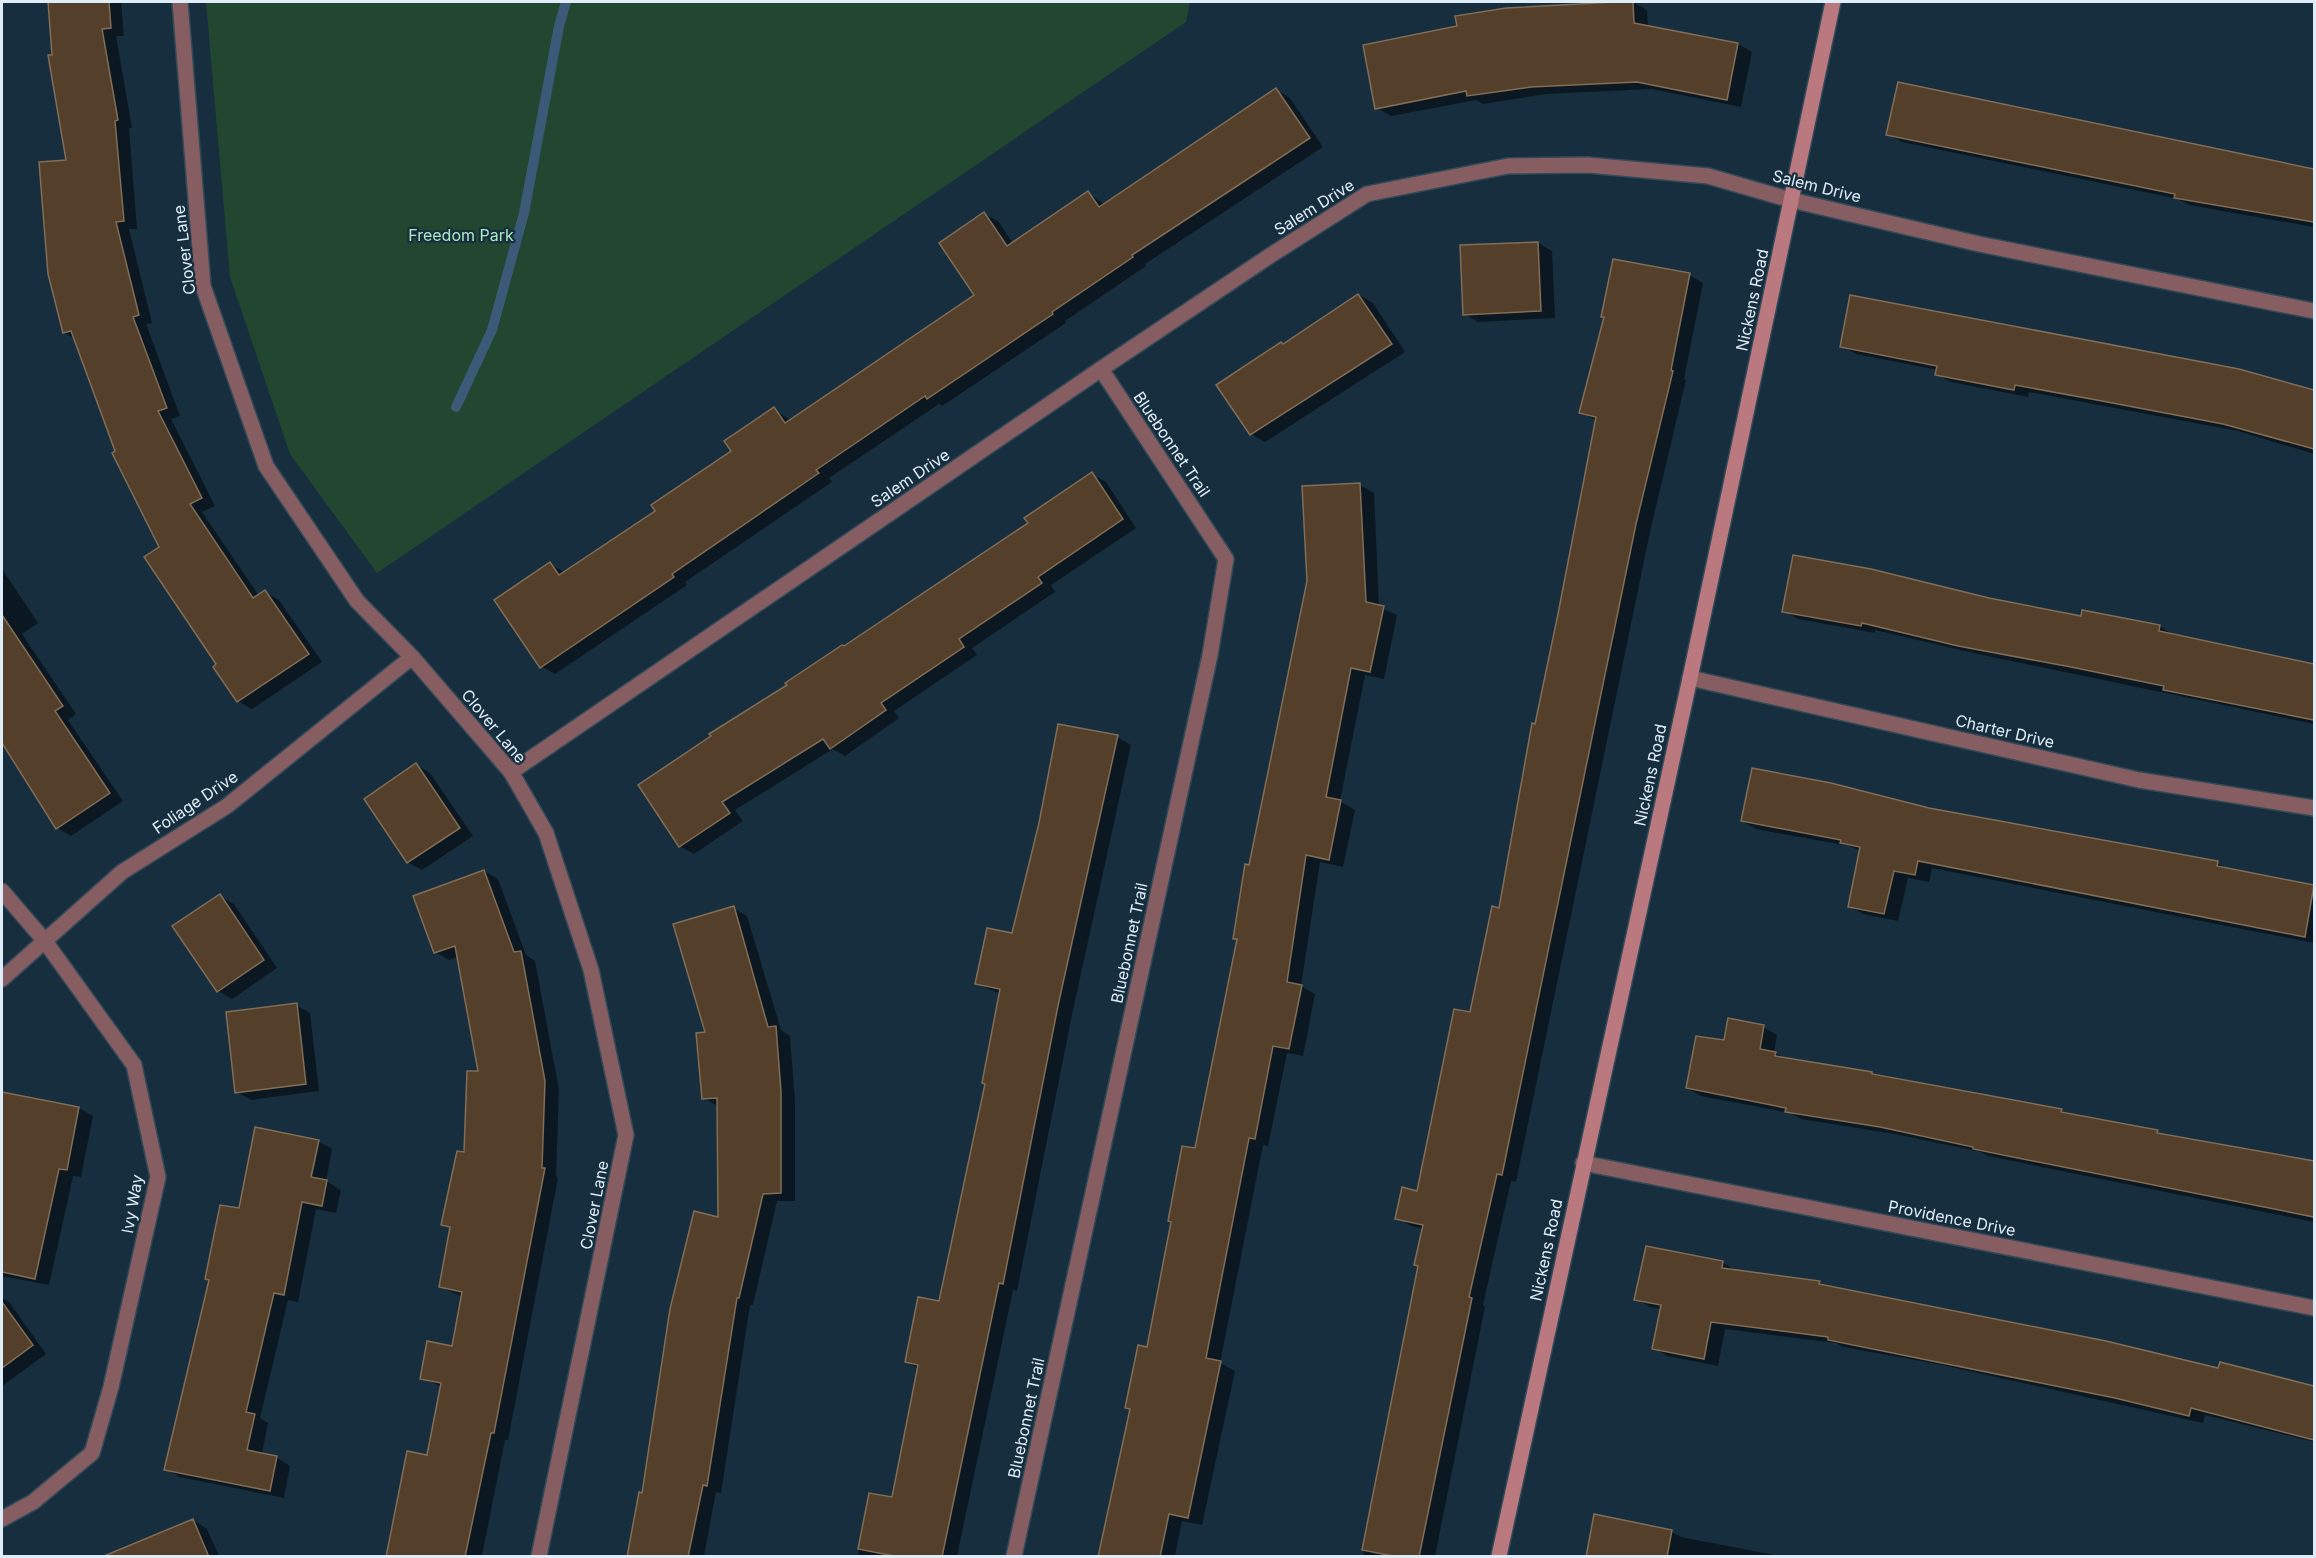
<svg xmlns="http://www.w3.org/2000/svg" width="2316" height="1558" viewBox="0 0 2316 1558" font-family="Inter,sans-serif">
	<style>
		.green { fill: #224730 }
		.shadow { fill: #0007; fill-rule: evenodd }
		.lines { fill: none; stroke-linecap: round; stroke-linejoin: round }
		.stream { stroke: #3a5a77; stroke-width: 10 }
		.building { fill: #533f2a; stroke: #826d57; stroke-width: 1.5 }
		.street-casing { stroke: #324958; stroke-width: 18 }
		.secondary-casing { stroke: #324958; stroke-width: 18 }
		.street { stroke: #865d61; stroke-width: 15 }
		.secondary { stroke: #ba787f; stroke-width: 15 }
		.labels { text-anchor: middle; stroke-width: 4.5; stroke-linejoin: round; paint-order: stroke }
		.street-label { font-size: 16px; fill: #dfedf8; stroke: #162e3e }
		.park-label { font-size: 16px; fill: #a9ebbe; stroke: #162e3e }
	</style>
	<rect width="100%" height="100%" fill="#162e3e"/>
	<!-- green -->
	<path class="green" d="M 206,2 L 1190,2 L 1186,22 L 377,573 L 290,454 L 230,277 Z"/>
	<!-- shadow -->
	<g class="shadow">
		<path d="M 50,2 L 121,2 L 124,36 L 116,36 L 132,128 L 129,128 L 137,229 L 129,229 L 152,323 L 146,324 L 180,416 L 171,419 L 215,506 L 202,512 L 259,596 L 265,592 L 279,600 L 322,662 L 252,709 L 238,701 L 218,665 L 117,452 L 76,339 L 64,333 L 68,161 L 53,56 Z"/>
		<path d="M 1633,2 L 1647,10 L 1648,27 L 1738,44 L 1752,52 L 1741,107 L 1652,89 L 1546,94 L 1483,104 L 1476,100 L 1391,116 L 1377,108 L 1459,28 Z"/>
		<path d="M 1899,84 L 2314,170 L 2314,227 L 2189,205 L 2178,199 L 1902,142 L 1888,134 Z"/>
		<path d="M 1276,90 L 1290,98 L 1323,147 L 1145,264 L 1146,266 L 1065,321 L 1066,323 L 942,406 L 939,404 L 829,478 L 832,482 L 685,582 L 687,585 L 555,674 L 541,666 L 550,564 L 564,572 L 657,511 L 733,452 L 774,409 L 791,421 L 976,296 L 985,214 L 999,222 L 1013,244 L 1088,193 L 1105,205 Z"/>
		<path d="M 1538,243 L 1552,251 L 1555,318 L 1478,322 L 1464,314 Z"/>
		<path d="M 1689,275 L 1703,283 L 1684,379 L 1686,380 L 1650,532 L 1516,1182 L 1511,1181 L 1483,1305 L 1485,1307 L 1435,1556 L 1363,1556 L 1420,1267 L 1423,1229 L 1411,1226 L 1397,1218 L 1419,1193 L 1500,910 L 1597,421 L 1581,412 Z"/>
		<path d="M 1359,295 L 1373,303 L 1405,352 L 1265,442 L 1251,434 L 1284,345 Z"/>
		<path d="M 1842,346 L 2314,391 L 2314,454 L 2238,431 L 2029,392 L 2028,397 L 1951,382 L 1937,374 L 1938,370 L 1856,354 Z"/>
		<path d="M 1092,474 L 1106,482 L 1136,528 L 1051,585 L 1055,592 L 972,648 L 977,655 L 894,711 L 899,718 L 845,756 L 833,749 L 735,810 L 743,821 L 694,854 L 680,846 L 844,648 L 1030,524 Z"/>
		<path d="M 1360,485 L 1374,493 L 1379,607 L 1397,615 L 1384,679 L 1365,675 L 1340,801 L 1355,810 L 1343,867 L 1320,862 L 1301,986 L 1315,994 L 1303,1056 L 1287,1053 L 1268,1146 L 1263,1145 L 1220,1363 L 1235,1371 L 1202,1525 L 1182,1521 L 1175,1556 L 1100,1556 L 1132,1410 L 1197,1150 L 1238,940 L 1234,938 L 1250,866 Z"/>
		<path d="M 2,569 L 38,623 L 22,634 L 76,714 L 68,720 L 123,801 L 71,836 L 57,828 L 2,742 Z"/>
		<path d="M 1989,600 L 2082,618 L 2084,611 L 2160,626 L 2174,636 L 2314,664 L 2314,724 L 1973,653 L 1875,630 L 1875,633 L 1798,619 L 1784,611 Z"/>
		<path d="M 1117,737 L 1131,745 L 1073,1010 L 1017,1291 L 1013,1290 L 957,1556 L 858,1556 L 870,1494 L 893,1499 L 919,1369 L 906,1361 L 940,1303 L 986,1084 L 1001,994 L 977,984 L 1013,935 Z"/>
		<path d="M 416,765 L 430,773 L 473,836 L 422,870 L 408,862 L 366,799 Z"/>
		<path d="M 1929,810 L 2217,863 L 2229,870 L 2314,885 L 2314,943 L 1932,868 L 1929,882 L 1908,878 L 1898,921 L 1863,914 L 1849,906 L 1861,851 L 1849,846 L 1756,829 L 1742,821 Z"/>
		<path d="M 484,871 L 498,879 L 526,955 L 535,961 L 559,1090 L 556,1176 L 558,1178 L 508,1440 L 505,1440 L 482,1556 L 387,1556 L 428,1457 L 442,1387 L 422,1378 L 453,1348 L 463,1297 L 440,1287 L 452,1229 L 443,1224 L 465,1154 L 479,1073 L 458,957 L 449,960 L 435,952 Z"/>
		<path d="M 220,896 L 234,904 L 277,968 L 232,999 L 218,991 Z"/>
		<path d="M 733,908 L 747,916 L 781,1030 L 790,1036 L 795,1100 L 795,1201 L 777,1201 L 753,1305 L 750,1305 L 721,1493 L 716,1492 L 704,1556 L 629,1556 L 720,1219 L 718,1106 L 703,1098 L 707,1034 Z"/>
		<path d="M 296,1005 L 310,1013 L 319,1091 L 251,1100 L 237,1092 Z"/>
		<path d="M 1763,1027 L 1777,1035 L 1774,1052 L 1786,1059 L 1872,1073 L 1878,1077 L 2061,1110 L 2071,1116 L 2157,1132 L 2164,1136 L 2314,1163 L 2314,1222 L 1988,1156 L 1981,1152 L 1895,1134 L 1801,1119 L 1790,1113 L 1701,1096 L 1687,1088 L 1725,1042 Z"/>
		<path d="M 3,1094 L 79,1108 L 93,1116 L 81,1177 L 73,1176 L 49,1285 L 2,1276 Z"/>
		<path d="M 318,1141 L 332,1149 L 326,1181 L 341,1190 L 336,1213 L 316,1209 L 298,1302 L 288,1300 L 260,1418 L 268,1423 L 262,1454 L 276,1457 L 290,1466 L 284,1498 L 180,1477 L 166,1469 L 240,1210 ZM 316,1144 L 319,1144 L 311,1185 L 308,1184 Z"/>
		<path d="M 1647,1248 L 1723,1263 L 1737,1271 L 1819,1282 L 1826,1287 L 2219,1370 L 2314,1387 L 2314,1442 L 2205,1415 L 2203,1423 L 1937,1364 L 1843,1347 L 1836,1343 L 1725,1329 L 1718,1366 L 1667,1356 L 1654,1348 L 1661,1309 L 1650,1307 L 1636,1299 Z"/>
		<path d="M 2,1298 L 9,1302 L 46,1354 L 2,1386 Z"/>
		<path d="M 1595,1516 L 1672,1532 L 1681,1537 L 1780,1556 L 1588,1556 Z"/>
		<path d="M 193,1520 L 207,1529 L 219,1556 L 107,1556 Z"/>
	</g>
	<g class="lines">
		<!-- stream -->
		<path class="stream" d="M 456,407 L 492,330 L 524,213 L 559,26 L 566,2"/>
	</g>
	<!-- building -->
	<g class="building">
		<path d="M 48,2 L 109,2 L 111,28 L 102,29 L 118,120 L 115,121 L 124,221 L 116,222 L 139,315 L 133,317 L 167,408 L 158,411 L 202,498 L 190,504 L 253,598 L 265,590 L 309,654 L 237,702 L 213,667 L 216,664 L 144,557 L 159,547 L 112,453 L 115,451 L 71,331 L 63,333 L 48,274 L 39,162 L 66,160 L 48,55 L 52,55 Z"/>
		<path d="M 1616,2 L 1633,2 L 1634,23 L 1738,43 L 1727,100 L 1637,82 L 1531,87 L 1467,96 L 1466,91 L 1375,109 L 1363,45 L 1457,26 L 1455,16 L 1506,8 Z"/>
		<path d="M 1898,82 L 2314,169 L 2314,222 L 2174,198 L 2175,194 L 1886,135 Z"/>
		<path d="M 1276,88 L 1310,138 L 1132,255 L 1133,257 L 1052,312 L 1053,314 L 927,399 L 925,396 L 816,470 L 819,473 L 672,574 L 674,577 L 540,668 L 494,600 L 550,562 L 559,575 L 655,511 L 651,505 L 731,451 L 724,441 L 774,407 L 785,423 L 974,295 L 939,243 L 984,212 L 1007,246 L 1088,191 L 1099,207 Z"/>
		<path d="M 1538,242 L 1541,311 L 1463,315 L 1460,245 Z"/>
		<path d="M 1613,259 L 1690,273 L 1671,370 L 1673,371 L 1636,524 L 1502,1175 L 1497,1174 L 1469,1297 L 1472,1298 L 1419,1557 L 1398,1557 L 1362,1550 L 1418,1266 L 1414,1265 L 1423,1225 L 1395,1219 L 1402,1187 L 1417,1191 L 1454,1009 L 1470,1012 L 1492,906 L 1499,908 L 1532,723 L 1535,724 L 1558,614 L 1596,417 L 1579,413 L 1604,317 L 1601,317 Z"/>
		<path d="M 1358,294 L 1392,344 L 1250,435 L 1216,385 L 1281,342 L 1283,344 Z"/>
		<path d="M 1850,295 L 2239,369 L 2314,390 L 2314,449 L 2223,424 L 2102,401 L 2015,385 L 2014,390 L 1935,375 L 1937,366 L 1840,347 Z"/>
		<path d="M 1092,472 L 1123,519 L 1038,577 L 1042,583 L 959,639 L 964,647 L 881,703 L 886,710 L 830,749 L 823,739 L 722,802 L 730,813 L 679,847 L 638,785 L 711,736 L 709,734 L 787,685 L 785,683 L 842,645 L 844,646 L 1028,523 L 1024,518 Z"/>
		<path d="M 1360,483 L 1366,602 L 1384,606 L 1370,672 L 1351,668 L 1326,797 L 1341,800 L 1329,860 L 1306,855 L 1287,982 L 1302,985 L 1289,1049 L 1273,1046 L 1255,1139 L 1249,1138 L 1206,1358 L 1221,1361 L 1188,1518 L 1169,1514 L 1160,1557 L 1098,1557 L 1130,1409 L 1125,1408 L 1138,1345 L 1147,1347 L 1171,1222 L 1168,1221 L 1182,1146 L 1195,1148 L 1237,939 L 1233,939 L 1245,864 L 1249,865 L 1307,581 L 1302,486 Z"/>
		<path d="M 1793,555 L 1871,569 L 1989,598 L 2081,616 L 2082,610 L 2160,625 L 2159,631 L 2314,664 L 2314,720 L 2163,690 L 2164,686 L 2071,667 L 1958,646 L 1862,623 L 1861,626 L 1782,612 Z"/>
		<path d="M 2,615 L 63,706 L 55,711 L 110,793 L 56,829 L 2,743 Z"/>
		<path d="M 1058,724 L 1118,735 L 1059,1001 L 1003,1284 L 999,1283 L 942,1557 L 899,1557 L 858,1549 L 869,1493 L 892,1497 L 918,1365 L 905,1362 L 918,1297 L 939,1301 L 985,1084 L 982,1083 L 1000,989 L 975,984 L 987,928 L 1012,933 L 1039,823 Z"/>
		<path d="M 416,763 L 460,828 L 407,863 L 364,799 Z"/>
		<path d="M 1752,768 L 1831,783 L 1929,808 L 2218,861 L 2217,866 L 2314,885 L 2305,937 L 1918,861 L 1915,875 L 1894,871 L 1884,914 L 1848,907 L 1860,847 L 1840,843 L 1841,840 L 1741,821 Z"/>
		<path d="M 484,870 L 514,952 L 521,951 L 545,1081 L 542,1168 L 545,1168 L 494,1433 L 491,1433 L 465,1557 L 386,1557 L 407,1451 L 427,1455 L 441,1383 L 420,1379 L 427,1341 L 452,1346 L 462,1292 L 439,1287 L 450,1227 L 441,1225 L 457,1151 L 464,1152 L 467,1071 L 478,1071 L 455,946 L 434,953 L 413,896 Z"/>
		<path d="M 220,894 L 264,960 L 217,992 L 172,926 Z"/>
		<path d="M 734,906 L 768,1027 L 776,1026 L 781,1092 L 781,1193 L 763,1194 L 739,1298 L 737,1298 L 707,1486 L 703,1485 L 688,1557 L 627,1557 L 639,1492 L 642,1493 L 670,1309 L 694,1211 L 718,1217 L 717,1098 L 702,1099 L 696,1033 L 705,1032 L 673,924 Z"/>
		<path d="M 297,1003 L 306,1084 L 235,1093 L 226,1012 Z"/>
		<path d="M 1728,1018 L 1764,1025 L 1760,1049 L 1776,1052 L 1775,1056 L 1872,1072 L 1872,1074 L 2062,1109 L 2061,1112 L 2158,1130 L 2157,1133 L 2314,1161 L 2314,1217 L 1973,1149 L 1973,1147 L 1880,1127 L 1785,1112 L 1786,1108 L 1686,1088 L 1696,1036 L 1724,1040 Z"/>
		<path d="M 2,1092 L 79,1107 L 67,1170 L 59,1169 L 35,1279 L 2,1272 Z"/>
		<path d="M 255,1127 L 319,1140 L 311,1177 L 327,1180 L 322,1206 L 302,1202 L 284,1295 L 274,1293 L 246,1412 L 255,1414 L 247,1450 L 277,1456 L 270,1491 L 164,1470 L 209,1280 L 205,1279 L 220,1205 L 239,1208 Z"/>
		<path d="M 1646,1246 L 1723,1261 L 1722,1268 L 1820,1281 L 1819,1284 L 2106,1341 L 2218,1368 L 2220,1362 L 2314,1386 L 2314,1440 L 2191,1408 L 2189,1416 L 2115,1398 L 1828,1340 L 1828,1337 L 1711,1322 L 1704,1359 L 1652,1349 L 1661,1305 L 1634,1300 Z"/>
		<path d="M 2,1302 L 33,1345 L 2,1368 Z"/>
		<path d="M 1594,1514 L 1672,1530 L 1667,1557 L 1586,1557 Z"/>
		<path d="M 193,1519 L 209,1557 L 104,1557 L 104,1556 Z"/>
	</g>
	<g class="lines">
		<!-- street casing -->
		<g class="street-casing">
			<g id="street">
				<path d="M 180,2 L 203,286 L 266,466 L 357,601 L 412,657 L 511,772 L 546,833 L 591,970 L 626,1135 L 539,1556"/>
				<path d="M 1690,678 L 2139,780 L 2314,808"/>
				<path d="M 511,772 L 1101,369 L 1271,255 L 1367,194 L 1508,166 L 1588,165 L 1708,176 L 1791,200 L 1979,244 L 2314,311"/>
				<path d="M 2,891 L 44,940 L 134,1065 L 158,1177 L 111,1387 L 92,1453 L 33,1502 L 2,1519"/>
				<path d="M 2,979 L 122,872 L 227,806 L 412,657"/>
				<path d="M 1583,1163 L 2314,1308"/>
				<path d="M 1014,1556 L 1210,655 L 1226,559 L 1101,369"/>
			</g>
		</g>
		<!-- secondary casing -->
		<g class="secondary-casing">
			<path id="secondary" d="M 1499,1556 L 1690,678 L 1833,2"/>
		</g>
		<!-- street -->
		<use href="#street" class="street"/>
		<!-- secondary -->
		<use href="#secondary" class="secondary"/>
	</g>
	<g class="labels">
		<!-- street labels -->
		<g class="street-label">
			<text transform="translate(1817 186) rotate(14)" y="6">Salem Drive</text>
			<text transform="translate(1314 207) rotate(-32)" y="6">Salem Drive</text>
			<text transform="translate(184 250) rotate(-97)" y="6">Clover Lane</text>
			<text transform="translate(1752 300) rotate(-78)" y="6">Nickens Road</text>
			<text transform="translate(1172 444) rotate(56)" y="6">Bluebonnet Trail</text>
			<text transform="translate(910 478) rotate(-34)" y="6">Salem Drive</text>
			<text transform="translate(494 726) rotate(50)" y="6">Clover Lane</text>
			<text transform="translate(2005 731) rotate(13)" y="6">Charter Drive</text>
			<text transform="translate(1650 775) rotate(-78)" y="6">Nickens Road</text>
			<text transform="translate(195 802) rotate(-34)" y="6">Foliage Drive</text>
			<text transform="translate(1129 943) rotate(-78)" y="6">Bluebonnet Trail</text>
			<text transform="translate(132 1204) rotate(-80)" y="6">Ivy Way</text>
			<text transform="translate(594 1205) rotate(-79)" y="6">Clover Lane</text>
			<text transform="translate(1952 1218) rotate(11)" y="6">Providence Drive</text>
			<text transform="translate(1546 1250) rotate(-78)" y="6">Nickens Road</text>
			<text transform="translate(1026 1418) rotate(-78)" y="6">Bluebonnet Trail</text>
		</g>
		<!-- park labels -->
		<g class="park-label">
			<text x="461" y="241">Freedom Park</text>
		</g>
	</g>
	<!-- border -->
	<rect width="2316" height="1558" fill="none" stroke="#dfedf8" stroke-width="6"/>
</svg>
